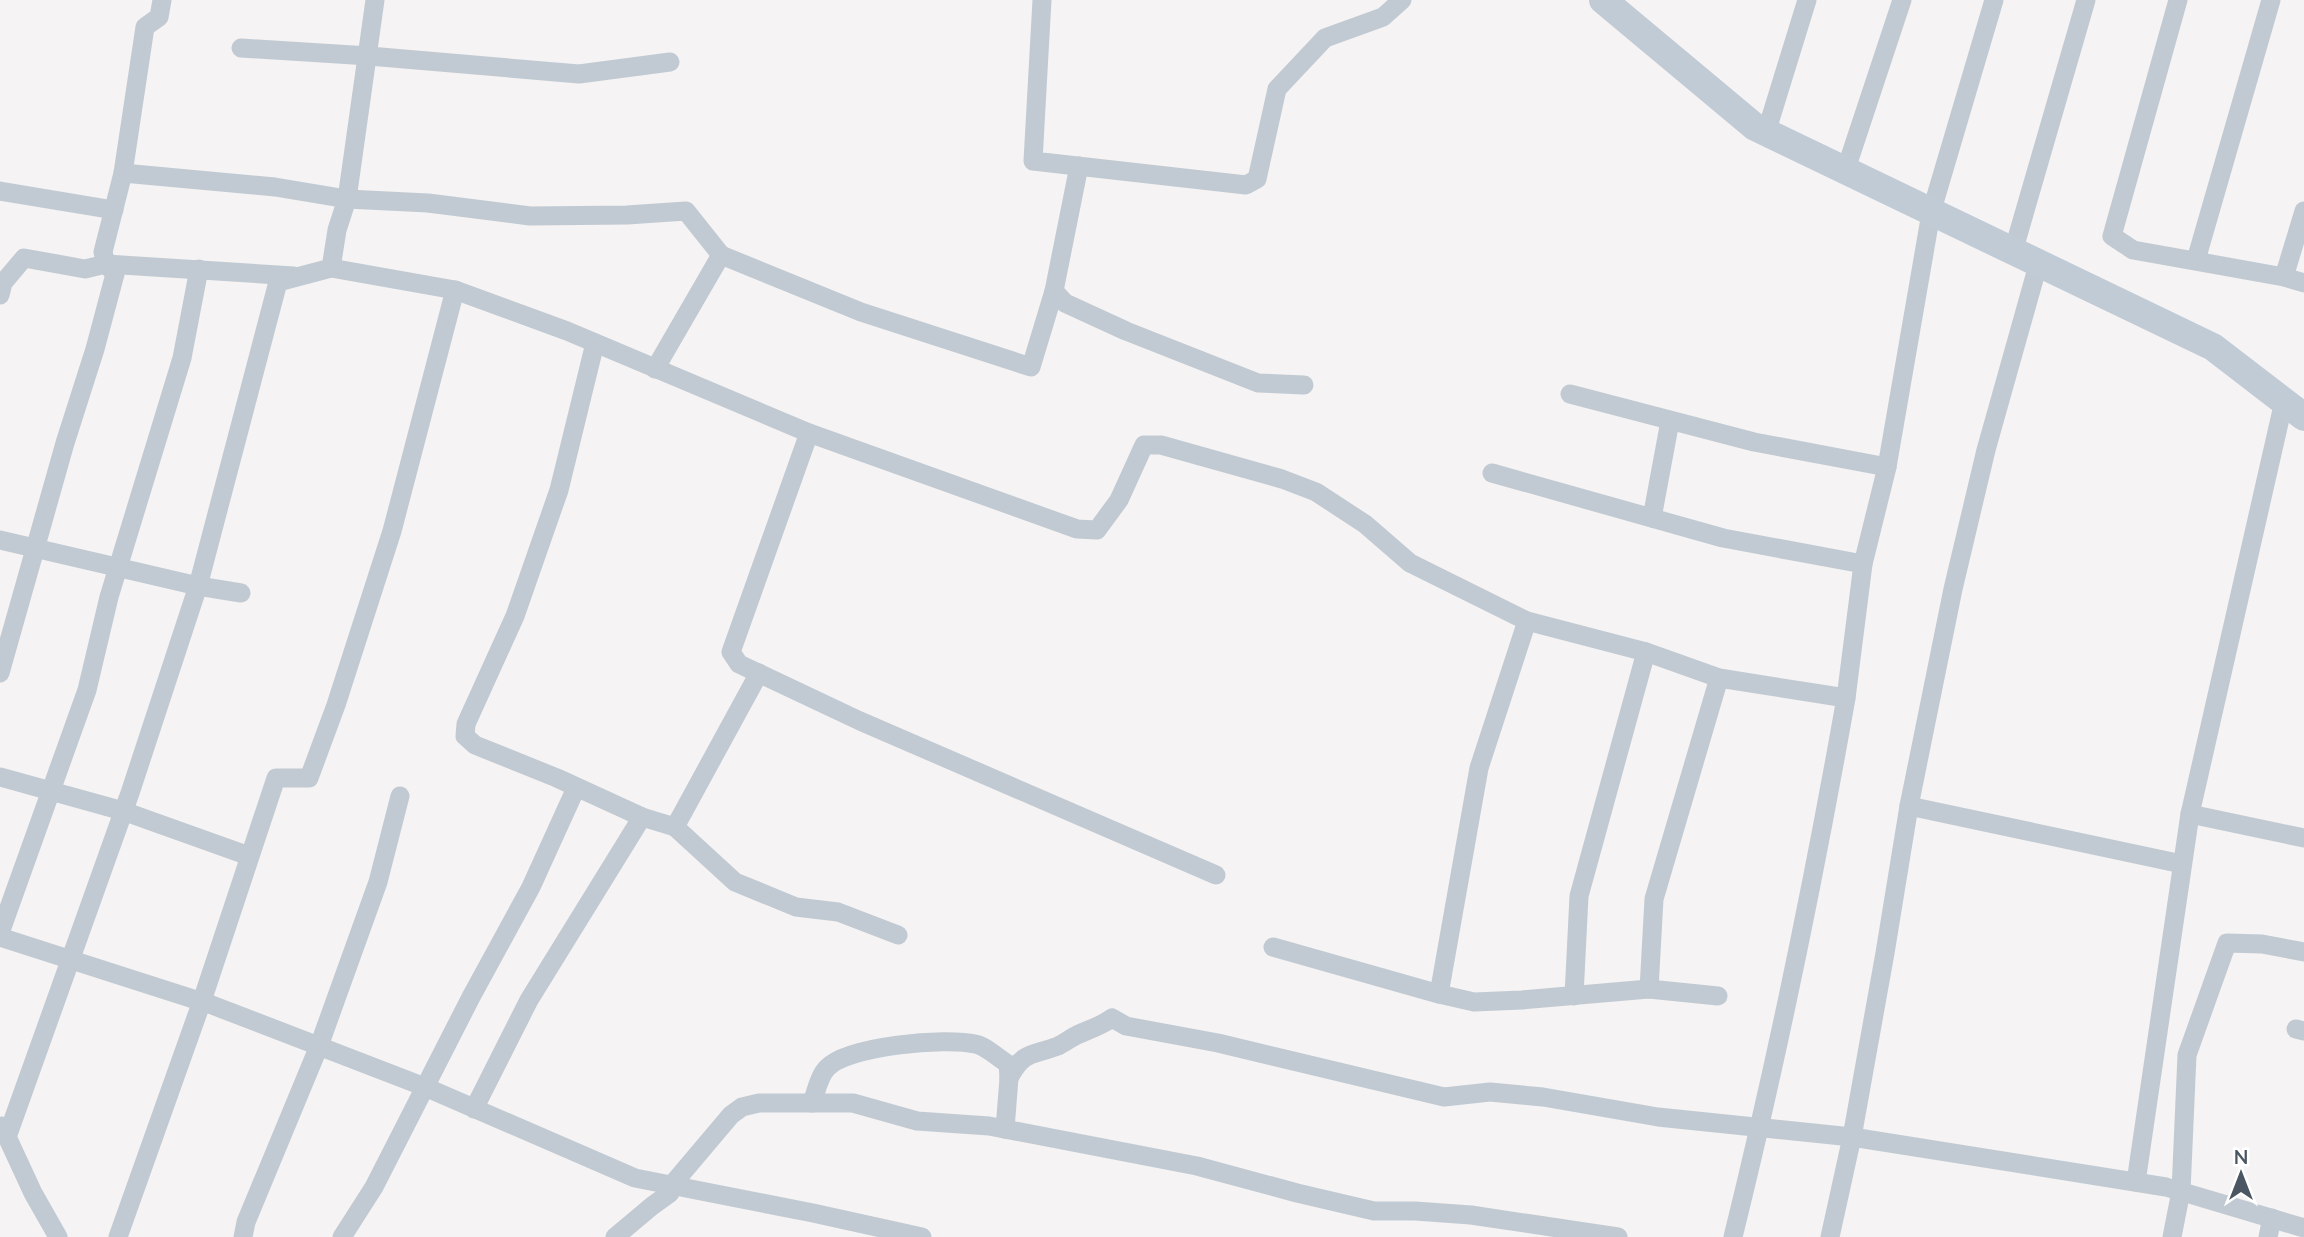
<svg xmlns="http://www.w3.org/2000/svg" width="2304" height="1237" viewBox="0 0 2304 1237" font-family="Lato,sans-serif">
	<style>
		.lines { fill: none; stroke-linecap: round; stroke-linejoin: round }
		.street { stroke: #c1cad2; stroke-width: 19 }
		.secondary { stroke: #c1cbd6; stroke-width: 28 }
	</style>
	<rect width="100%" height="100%" fill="#f5f3f3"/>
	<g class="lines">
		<!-- street -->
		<g class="street">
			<path d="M 1042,0 L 1033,161 L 1246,185 L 1257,179 L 1277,89 L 1325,38 L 1383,17 L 1402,0"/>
			<path d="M 2178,0 L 2112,236 L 2133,250 L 2284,277 L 2304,283"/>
			<path d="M 241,48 L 369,56 L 579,74 L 670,62"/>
			<path d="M 1766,133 L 1807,0"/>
			<path d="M 1079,166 L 1054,291 L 1065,303 L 1126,331 L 1258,383 L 1304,385"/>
			<path d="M 1845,172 L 1902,0"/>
			<path d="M 123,173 L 275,187 L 347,199 L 428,203 L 530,216 L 627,215 L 686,211 L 721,255"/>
			<path d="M 0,191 L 114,210"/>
			<path d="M 2013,252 L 2086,0"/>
			<path d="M 2196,260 L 2271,0"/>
			<path d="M 331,268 L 455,290 L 567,331 L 809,433 L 731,652 L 739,664 L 860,721 L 1216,875"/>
			<path d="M 2284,277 L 2304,211"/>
			<path d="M 0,295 L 3,283 L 24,258 L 85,269 L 106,264 L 294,276"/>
			<path d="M 595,343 L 559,490 L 515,616 L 466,724 L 465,736 L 475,745 L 557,778 L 642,817 L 675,827 L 759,673"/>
			<path d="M 655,369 L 721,255 L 861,312 L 1031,367 L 1054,291"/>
			<path d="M 1570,394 L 1754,442 L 1887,467"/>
			<path d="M 809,433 L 1077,529 L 1097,530 L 1119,500 L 1144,445 L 1161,445 L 1282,479 L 1316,492 L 1365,524 L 1410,563 L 1527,621 L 1646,652 L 1719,678 L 1846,698 C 1814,879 1777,1059 1733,1237"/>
			<path d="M 1492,473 L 1723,538 L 1863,564"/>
			<path d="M 1652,518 L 1670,421"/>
			<path d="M 0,540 L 198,586 L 241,593"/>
			<path d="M 0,673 L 65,443 L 95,349 L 115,274 L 106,264 L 103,252 L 123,173 L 145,27 L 159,17 L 162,0"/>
			<path d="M 1846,698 L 1863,564 L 1887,467 L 1931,213 L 1994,0"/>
			<path d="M 0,777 L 123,811 L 249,856"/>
			<path d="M 1909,806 L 2182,864"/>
			<path d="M 2190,814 L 2304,838"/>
			<path d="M 675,827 L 735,882 L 796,907 L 838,912 L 898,935"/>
			<path d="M 0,933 L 87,690 L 109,597 L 182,358 L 199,269"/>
			<path d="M 0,937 L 212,1005 L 425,1087 L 635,1178 L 813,1213 L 922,1237"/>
			<path d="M 1273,947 L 1439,994 L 1479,768 L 1527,621"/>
			<path d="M 1649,989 L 1654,899 L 1719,678"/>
			<path d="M 1439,994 L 1474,1002 L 1522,1000 L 1649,989 L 1718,996"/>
			<path d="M 1574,996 L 1579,896 L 1646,652"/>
			<path d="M 2296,1029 L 2304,1031"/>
			<path d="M 1009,1078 C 1024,1050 1032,1056 1058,1046 C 1064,1043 1071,1038 1077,1035 C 1090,1029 1101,1026 1112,1018 L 1126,1026 L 1218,1043 L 1444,1097 L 1490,1092 L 1543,1097 L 1658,1117 L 1852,1137 L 2166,1187 L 2304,1228"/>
			<path d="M 812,1103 C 816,1092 819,1076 827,1068 C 847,1046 946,1037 975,1044 C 986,1046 998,1058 1008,1064 L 1009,1078 L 1005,1129"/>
			<path d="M 474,1109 L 529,1000 L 642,817"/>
			<path d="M 2,1126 L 33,1193 L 58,1237"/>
			<path d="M 7,1137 L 130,793 L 198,586 L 278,282 L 331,268 L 337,230 L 347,199 L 375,0"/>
			<path d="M 2136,1182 L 2190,814 L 2284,401"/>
			<path d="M 118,1237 L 202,1001 L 276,778 L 309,778 L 336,705 L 392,531 L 455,290"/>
			<path d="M 243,1237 L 246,1222 L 319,1046 L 378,882 L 400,796"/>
			<path d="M 342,1237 L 374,1187 L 471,997 L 531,887 L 576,788"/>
			<path d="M 615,1237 L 652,1206 L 670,1193 L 671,1186 L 731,1115 L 742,1107 L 759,1103 L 853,1103 L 917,1121 L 989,1126 L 1197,1166 L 1297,1193 L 1374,1211 L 1415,1211 L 1471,1215 L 1618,1237"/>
			<path d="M 1830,1237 L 1852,1137 L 1885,953 L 1909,806 L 1953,589 L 1986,450 L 2038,265"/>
			<path d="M 2172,1237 L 2181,1191 L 2187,1055 L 2227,943 L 2262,944 L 2304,952"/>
			<path d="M 2268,1237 L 2272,1218"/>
		</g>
		<!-- secondary -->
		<path class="secondary" d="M 1603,0 L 1755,127 L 2213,347 L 2304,417"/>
	</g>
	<!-- north arrow -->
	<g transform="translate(2241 1174)" stroke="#ffffff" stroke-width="5" paint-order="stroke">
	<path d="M0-5L12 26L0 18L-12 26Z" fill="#4a5661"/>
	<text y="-10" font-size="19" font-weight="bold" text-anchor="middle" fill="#4a5661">N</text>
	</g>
</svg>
